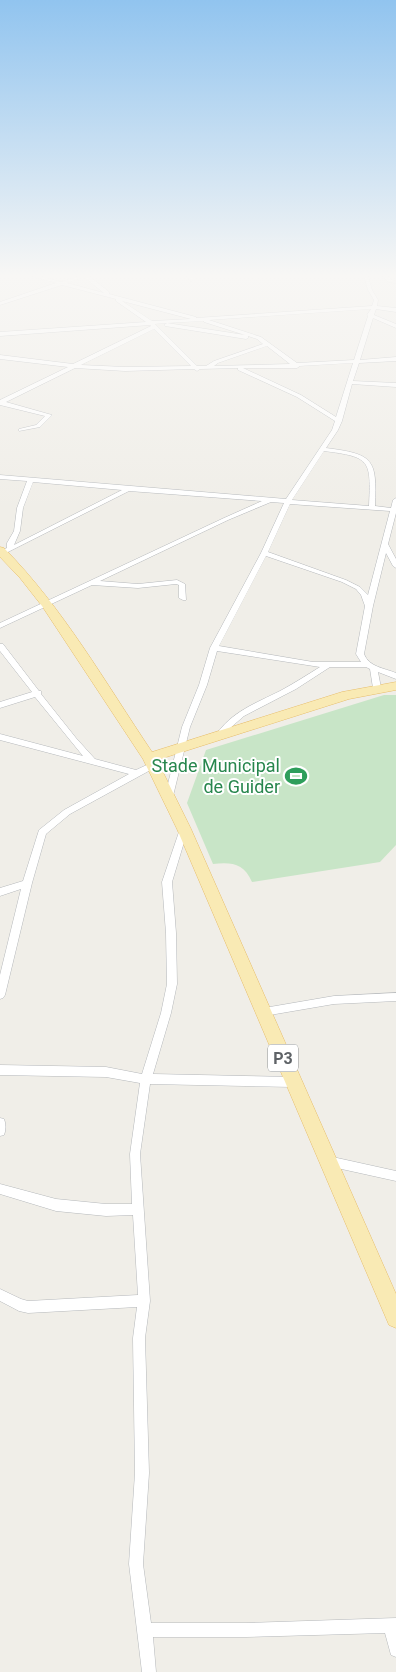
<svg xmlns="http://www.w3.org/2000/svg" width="396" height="1672" viewBox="0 0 396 1672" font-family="Roboto,sans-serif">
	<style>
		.green { fill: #c8e5c7 }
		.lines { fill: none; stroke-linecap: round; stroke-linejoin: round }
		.minor-casing { stroke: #b5b8bb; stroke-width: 1 }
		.primary-casing { stroke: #e7bd6a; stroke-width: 1 }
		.minor { fill: #fff; fill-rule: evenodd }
		.primary { fill: #f9eab4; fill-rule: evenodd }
		.labels { text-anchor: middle; stroke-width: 4; stroke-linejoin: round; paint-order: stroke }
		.shield { fill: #fff; stroke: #8f9295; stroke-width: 1 }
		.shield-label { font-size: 16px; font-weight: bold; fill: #5f6367 }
		.leisure-label { font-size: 18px; fill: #27864d; stroke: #fff; text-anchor: end }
	</style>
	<rect width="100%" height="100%" fill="#f0eee8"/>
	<!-- green -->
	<path class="green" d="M 384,695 L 396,695 L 396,845 L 380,862 L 252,882 C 244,863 231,862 213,864 L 187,803 L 206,750 Z"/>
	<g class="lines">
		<!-- minor casing -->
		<g class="minor-casing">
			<g id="minor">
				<path d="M 32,276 L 39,276 L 61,282 L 79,276 L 89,276 L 109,292 L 109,294 L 196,317 L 196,318 L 372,306 L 374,300 L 368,290 L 364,276 L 368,276 L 372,290 L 378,300 L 377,306 L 396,308 L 396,312 L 376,309 L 374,315 L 396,324 L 396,328 L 373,318 L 360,360 L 396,357 L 396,361 L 359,363 L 353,381 L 396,383 L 396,387 L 352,384 L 342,421 L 338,430 L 326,448 C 374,454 377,459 375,506 L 391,508 L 393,500 L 396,498 L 396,513 L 388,544 L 396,559 L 396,568 L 393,566 L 386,553 L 373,606 L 364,654 C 369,667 384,668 396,673 L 396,679 L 378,672 L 381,688 L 377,691 L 373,688 L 370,669 L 366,667 L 330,667 L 296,689 L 244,716 L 229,729 L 223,737 L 217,737 L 216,735 C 231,712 256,703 280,691 C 293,684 307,675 320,667 L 217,651 L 207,685 L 190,727 L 172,800 L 168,803 L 164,800 L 182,727 L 199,685 L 210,648 L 261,553 L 284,503 L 271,502 L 228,520 L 100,581 L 138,584 L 177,580 L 185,584 L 186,600 L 183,600 L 179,598 L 179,585 L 176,584 L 138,588 L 92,585 L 0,628 L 0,623 L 224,518 L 262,501 L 129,491 L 0,556 L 0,551 L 7,548 L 7,543 L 14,531 L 17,508 L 27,481 L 0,479 L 0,475 L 286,499 L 332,430 L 335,421 L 297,397 L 238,370 L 238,368 L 200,369 L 197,371 L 194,369 L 125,371 L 75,368 L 6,402 L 52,415 L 40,427 L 19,431 L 19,429 L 36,425 L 45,416 L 0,405 L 0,400 L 68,367 L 0,359 L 0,355 L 73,364 L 151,326 L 150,325 L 0,336 L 0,332 L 146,322 L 116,301 L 116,299 L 62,285 L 0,305 L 0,302 L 56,283 ZM 84,277 L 104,293 L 67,283 ZM 122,301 L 191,319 L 152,321 ZM 371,309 L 367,315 L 368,316 L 354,360 L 297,363 L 261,337 L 209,320 ZM 204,321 L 204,322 L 245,335 L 167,323 ZM 167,323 L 164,325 L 165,326 L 246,339 L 248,338 L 248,336 L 257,339 L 263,344 L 214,361 L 206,366 L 197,366 L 155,324 ZM 154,329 L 191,366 L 125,367 L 81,365 ZM 267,346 L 290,364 L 214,366 L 218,363 ZM 353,363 L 336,417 L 301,395 L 243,368 L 297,368 L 300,366 ZM 324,451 C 371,457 371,460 369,506 L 292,500 ZM 33,482 L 122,490 L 14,545 L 20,531 L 23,508 ZM 290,504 L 390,511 L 368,595 L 360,587 L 346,580 L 268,552 ZM 266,556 L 342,582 L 356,589 L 361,595 L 365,606 L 356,654 L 361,662 L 313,662 L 219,646 Z"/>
				<path d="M 186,276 L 191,276 L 195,280 L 191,281 Z"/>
				<path d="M 383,276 L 388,276 L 392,280 L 396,281 L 396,283 L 388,282 Z"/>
				<path d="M 0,644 L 3,644 L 39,691 L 41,691 L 41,694 L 76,738 L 95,759 L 136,770 L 153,762 L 157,765 L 156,767 L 70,814 L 46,834 L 32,883 L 5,995 L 3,998 L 0,999 L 0,975 L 21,889 L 0,896 L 0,888 L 23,881 L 39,830 L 64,810 L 129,774 L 0,740 L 0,734 L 83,756 L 35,697 L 0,708 L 0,702 L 32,692 L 0,651 Z"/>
				<path d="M 184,826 L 188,829 L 172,882 L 176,933 L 177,984 L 171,1013 L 153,1074 L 293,1077 L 297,1079 L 298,1082 L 297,1085 L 293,1087 L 150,1084 L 140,1154 L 150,1301 L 145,1338 L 149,1473 L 143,1564 L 151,1623 L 246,1623 L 396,1618 L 396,1657 L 391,1655 L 385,1633 L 246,1637 L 153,1637 L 156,1672 L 142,1672 L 129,1564 L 135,1473 L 133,1338 L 137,1307 L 28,1313 L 19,1311 L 0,1301 L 0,1289 L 21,1299 L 28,1301 L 138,1295 L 133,1215 L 106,1216 L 56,1211 L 0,1194 L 0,1184 L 56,1199 L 106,1204 L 132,1204 L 130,1154 L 140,1083 L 106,1077 L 0,1075 L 0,1065 L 106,1067 L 142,1074 L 161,1013 L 167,984 L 166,933 L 162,882 L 180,829 Z"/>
				<path d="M 396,993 L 396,1001 L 334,1004 L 264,1016 L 260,1015 L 259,1012 L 260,1009 L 264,1008 L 334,996 Z"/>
				<path d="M 0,1118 L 4,1119 C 6,1124 6,1130 4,1135 L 0,1136 Z"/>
				<path d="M 328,1156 L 396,1171 L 396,1181 L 328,1166 L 324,1165 L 322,1161 L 324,1157 Z"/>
			</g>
		</g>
		<!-- primary casing -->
		<g class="primary-casing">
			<path id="primary" d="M 0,547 L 4,548 C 63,608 105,682 152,752 L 342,692 L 396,682 L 396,690 L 349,699 L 157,760 L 191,829 L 396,1294 L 396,1328 L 389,1325 L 177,829 L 143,759 L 42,606 L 20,578 L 0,557 Z"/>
		</g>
		<!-- minor -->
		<use href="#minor" class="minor"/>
		<!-- primary -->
		<use href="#primary" class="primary"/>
	</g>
	<!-- sky -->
	<linearGradient id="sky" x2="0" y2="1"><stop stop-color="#91c4ef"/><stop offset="0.54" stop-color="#f8f7f5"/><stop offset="1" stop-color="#f8f7f5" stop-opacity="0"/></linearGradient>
	<rect width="396" height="510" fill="url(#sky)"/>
	<!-- icons -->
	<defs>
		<g id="stadium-bare" transform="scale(1.725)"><path d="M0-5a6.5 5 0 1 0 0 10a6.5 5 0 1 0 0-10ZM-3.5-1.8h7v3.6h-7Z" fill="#2e9e5b" stroke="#fff" stroke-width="2.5" paint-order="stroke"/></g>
	</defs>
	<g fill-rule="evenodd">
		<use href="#stadium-bare" x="296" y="776"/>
	</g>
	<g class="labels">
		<!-- shield labels -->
		<rect class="shield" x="268" y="1044.5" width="30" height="27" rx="4"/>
		<g class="shield-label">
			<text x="283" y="1064">P3</text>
		</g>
		<!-- leisure labels -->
		<g class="leisure-label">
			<text x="280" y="772">Stade Municipal<tspan x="280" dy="21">de Guider</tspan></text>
		</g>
	</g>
</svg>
